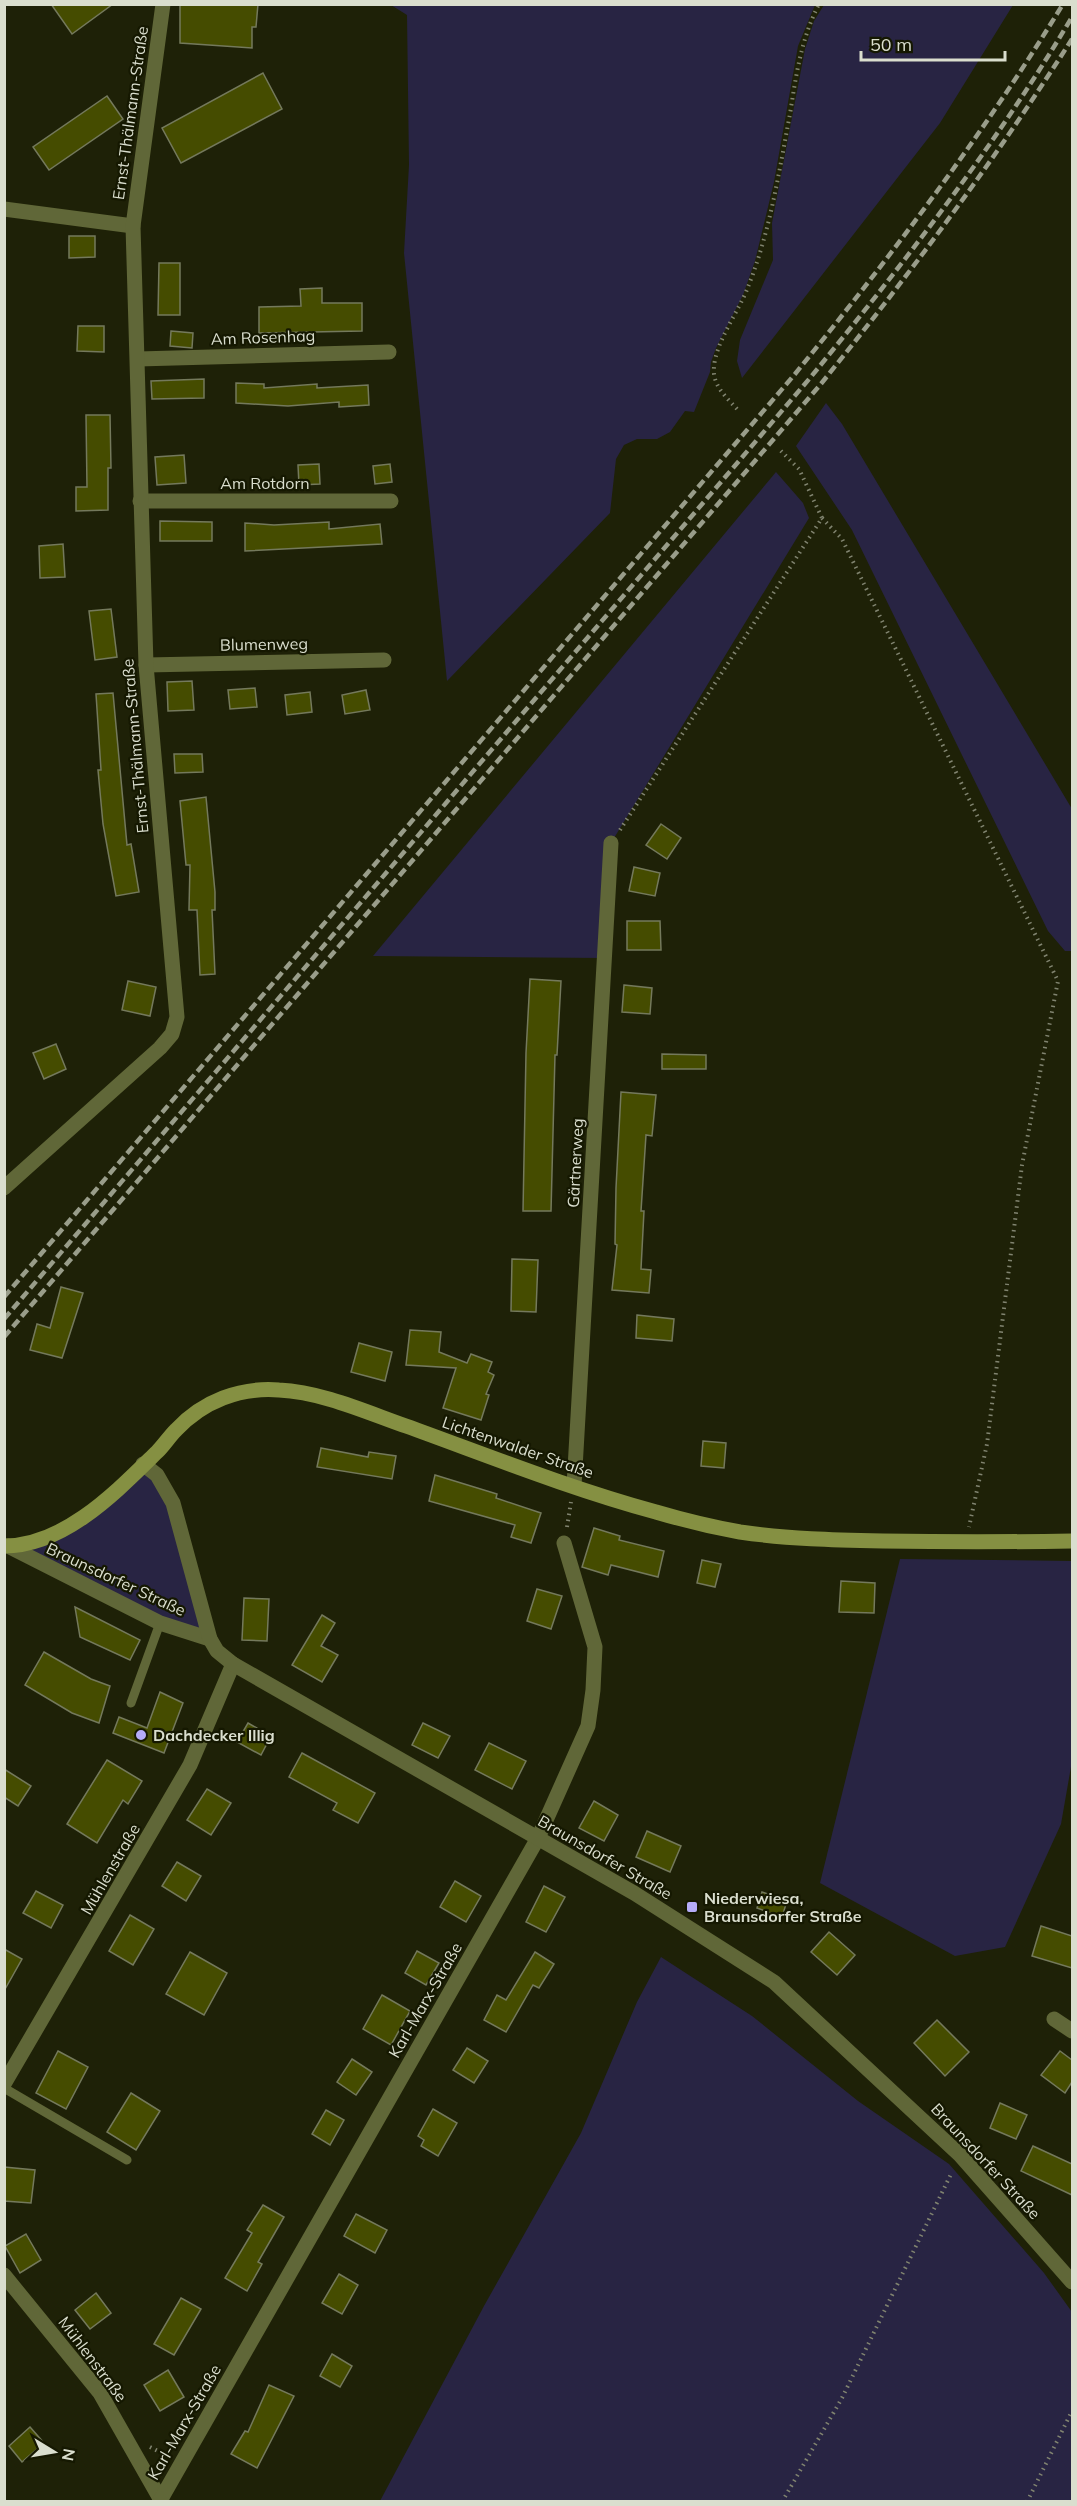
<svg xmlns="http://www.w3.org/2000/svg" width="1077" height="2506" viewBox="0 0 1077 2506" font-family="Mulish,sans-serif">
	<style>
		.green { fill: #282443 }
		.building { fill: #454c00; stroke: #74795c; stroke-width: 1.5 }
		.lines { fill: none; stroke-linecap: round; stroke-linejoin: round }
		.path { stroke: #818470; stroke-width: 4; stroke-dasharray: 1.5 4.5; stroke-linecap: butt }
		.service { stroke: #606738; stroke-width: 9 }
		.minor { stroke: #606738; stroke-width: 15 }
		.tertiary { stroke: #606738; stroke-width: 15 }
		.secondary { stroke: #859042; stroke-width: 15 }
		.rail { stroke: #999d8a; stroke-width: 4.5; stroke-dasharray: 9 4.5; stroke-linecap: butt }
		.poi-dot { fill: #b5acf8; stroke: #151801; stroke-width: 2 }
		.labels { text-anchor: middle; stroke-width: 4.5; stroke-linejoin: round; paint-order: stroke }
		.street-label { font-size: 16px; fill: #dadece; stroke: #151801 }
		.poi-label { font-size: 16px; font-weight: bold; fill: #dadece; stroke: #151801; text-anchor: start }
	</style>
	<rect width="100%" height="100%" fill="#1e2107"/>
	<!-- green -->
	<g class="green">
		<path d="M 391,5 L 815,5 L 798,46 L 774,182 L 755,261 L 743,295 L 716,348 L 711,362 L 710,372 L 694,412 L 685,411 L 670,432 L 657,439 L 637,439 L 624,445 L 616,459 L 610,513 L 447,681 L 404,253 L 409,165 L 407,15 Z"/>
		<path d="M 824,5 L 1013,5 L 940,123 L 742,378 L 737,361 L 740,340 L 773,260 L 772,223 L 805,49 L 814,21 Z"/>
		<path d="M 826,403 L 842,424 L 1072,809 L 1072,951 L 1065,951 L 1048,931 L 852,530 L 796,446 Z"/>
		<path d="M 776,472 L 803,503 L 809,518 L 611,843 L 604,958 L 373,956 Z"/>
		<path d="M 143,1464 L 157,1475 L 210,1639 L 8,1546 L 49,1536 Z"/>
		<path d="M 900,1559 L 1072,1561 L 1072,1761 L 1061,1824 L 1005,1947 L 955,1956 L 820,1883 Z"/>
		<path d="M 661,1957 L 752,2016 L 858,2101 L 949,2164 L 1044,2273 L 1072,2312 L 1072,2501 L 380,2501 L 484,2306 L 581,2133 L 637,2002 Z"/>
	</g>
	<!-- building -->
	<g class="building">
		<path d="M 51,4 L 113,4 L 72,34 Z"/>
		<path d="M 180,4 L 258,4 L 256,27 L 252,27 L 252,48 L 180,43 Z"/>
		<path d="M 263,73 L 282,109 L 181,163 L 162,128 Z"/>
		<path d="M 107,96 L 123,119 L 49,170 L 33,147 Z"/>
		<path d="M 69,236 L 95,236 L 95,257 L 69,258 Z"/>
		<path d="M 159,263 L 180,263 L 180,315 L 158,315 Z"/>
		<path d="M 322,288 L 322,303 L 362,303 L 362,331 L 259,333 L 259,307 L 301,306 L 300,289 Z"/>
		<path d="M 78,326 L 104,326 L 104,352 L 77,351 Z"/>
		<path d="M 171,331 L 193,333 L 192,348 L 170,346 Z"/>
		<path d="M 204,379 L 204,398 L 152,399 L 151,381 Z"/>
		<path d="M 236,383 L 264,384 L 264,388 L 317,384 L 317,388 L 368,385 L 369,405 L 339,407 L 339,402 L 288,406 L 236,403 Z"/>
		<path d="M 86,415 L 110,415 L 111,468 L 108,468 L 108,510 L 76,511 L 76,487 L 87,487 Z"/>
		<path d="M 184,455 L 186,483 L 157,485 L 155,457 Z"/>
		<path d="M 319,464 L 320,484 L 299,485 L 298,465 Z"/>
		<path d="M 390,464 L 392,482 L 375,484 L 373,466 Z"/>
		<path d="M 160,521 L 212,522 L 212,541 L 160,541 Z"/>
		<path d="M 329,522 L 329,529 L 380,524 L 382,544 L 245,551 L 245,523 L 274,525 Z"/>
		<path d="M 63,544 L 65,577 L 40,578 L 39,546 Z"/>
		<path d="M 111,609 L 117,657 L 95,660 L 89,611 Z"/>
		<path d="M 192,681 L 194,710 L 168,711 L 167,682 Z"/>
		<path d="M 255,688 L 257,707 L 230,709 L 228,690 Z"/>
		<path d="M 366,690 L 370,710 L 345,714 L 342,695 Z"/>
		<path d="M 310,692 L 312,712 L 287,715 L 285,695 Z"/>
		<path d="M 113,693 L 127,845 L 131,844 L 139,892 L 116,896 L 103,824 L 98,770 L 101,770 L 96,694 Z"/>
		<path d="M 174,754 L 202,754 L 203,772 L 175,773 Z"/>
		<path d="M 206,797 L 215,892 L 215,910 L 212,910 L 215,974 L 200,975 L 197,910 L 189,910 L 190,865 L 186,865 L 180,801 Z"/>
		<path d="M 661,824 L 681,838 L 667,859 L 646,845 Z"/>
		<path d="M 634,867 L 660,873 L 655,896 L 629,891 Z"/>
		<path d="M 627,921 L 660,921 L 661,950 L 627,950 Z"/>
		<path d="M 530,979 L 561,981 L 557,1055 L 555,1055 L 551,1211 L 523,1211 L 526,1053 Z"/>
		<path d="M 128,981 L 156,987 L 150,1016 L 122,1010 Z"/>
		<path d="M 624,985 L 652,988 L 650,1014 L 622,1012 Z"/>
		<path d="M 56,1044 L 66,1069 L 44,1079 L 33,1053 Z"/>
		<path d="M 662,1054 L 706,1055 L 706,1069 L 662,1069 Z"/>
		<path d="M 621,1092 L 656,1095 L 652,1136 L 646,1135 L 641,1211 L 644,1211 L 641,1269 L 651,1270 L 649,1293 L 612,1290 L 617,1245 L 615,1244 L 616,1188 Z"/>
		<path d="M 512,1259 L 538,1260 L 536,1312 L 511,1311 Z"/>
		<path d="M 61,1287 L 83,1293 L 62,1358 L 30,1350 L 37,1324 L 50,1328 Z"/>
		<path d="M 637,1315 L 674,1319 L 672,1341 L 636,1338 Z"/>
		<path d="M 410,1330 L 441,1332 L 439,1352 L 467,1363 L 471,1354 L 492,1362 L 488,1372 L 494,1375 L 486,1394 L 489,1395 L 481,1420 L 443,1408 L 456,1368 L 406,1365 Z"/>
		<path d="M 359,1343 L 392,1352 L 385,1381 L 351,1372 Z"/>
		<path d="M 703,1441 L 726,1443 L 724,1468 L 701,1466 Z"/>
		<path d="M 321,1448 L 368,1457 L 369,1452 L 396,1456 L 392,1479 L 317,1467 Z"/>
		<path d="M 435,1475 L 497,1494 L 496,1498 L 541,1513 L 531,1543 L 511,1537 L 515,1525 L 429,1501 Z"/>
		<path d="M 594,1528 L 620,1536 L 619,1540 L 664,1551 L 658,1577 L 611,1565 L 608,1575 L 582,1567 Z"/>
		<path d="M 702,1560 L 721,1564 L 715,1587 L 697,1583 Z"/>
		<path d="M 841,1581 L 875,1583 L 874,1613 L 839,1612 Z"/>
		<path d="M 537,1589 L 562,1596 L 551,1629 L 527,1621 Z"/>
		<path d="M 244,1598 L 269,1599 L 267,1641 L 242,1640 Z"/>
		<path d="M 75,1607 L 140,1640 L 130,1660 L 80,1637 Z"/>
		<path d="M 322,1615 L 335,1623 L 321,1646 L 338,1655 L 322,1682 L 292,1665 Z"/>
		<path d="M 44,1652 L 91,1679 L 110,1686 L 99,1723 L 72,1713 L 25,1685 Z"/>
		<path d="M 160,1692 L 183,1703 L 164,1753 L 113,1733 L 119,1717 L 147,1728 Z"/>
		<path d="M 248,1723 L 271,1736 L 261,1755 L 237,1742 Z"/>
		<path d="M 423,1723 L 450,1736 L 438,1758 L 412,1745 Z"/>
		<path d="M 489,1743 L 526,1761 L 512,1789 L 475,1770 Z"/>
		<path d="M 302,1753 L 375,1793 L 358,1823 L 333,1810 L 337,1803 L 289,1777 Z"/>
		<path d="M 107,1760 L 142,1781 L 128,1804 L 123,1800 L 97,1843 L 67,1824 Z"/>
		<path d="M 4,1769 L 31,1786 L 18,1806 L 4,1797 Z"/>
		<path d="M 207,1789 L 231,1803 L 211,1835 L 187,1820 Z"/>
		<path d="M 594,1801 L 618,1815 L 604,1841 L 579,1828 Z"/>
		<path d="M 647,1831 L 681,1846 L 670,1872 L 636,1857 Z"/>
		<path d="M 177,1862 L 201,1876 L 186,1901 L 162,1886 Z"/>
		<path d="M 455,1881 L 481,1896 L 466,1922 L 440,1907 Z"/>
		<path d="M 544,1886 L 565,1897 L 546,1932 L 526,1922 Z"/>
		<path d="M 36,1891 L 63,1905 L 51,1928 L 23,1913 Z"/>
		<path d="M 762,1892 L 787,1901 L 782,1917 L 757,1908 Z"/>
		<path d="M 130,1915 L 154,1929 L 133,1965 L 109,1951 Z"/>
		<path d="M 1041,1926 L 1072,1936 L 1072,1968 L 1032,1956 Z"/>
		<path d="M 829,1932 L 855,1955 L 837,1975 L 811,1952 Z"/>
		<path d="M 4,1949 L 22,1959 L 4,1991 Z"/>
		<path d="M 417,1951 L 439,1963 L 426,1985 L 405,1973 Z"/>
		<path d="M 190,1952 L 227,1973 L 204,2015 L 166,1994 Z"/>
		<path d="M 535,1952 L 554,1964 L 539,1988 L 533,1985 L 506,2032 L 484,2020 L 497,1995 L 506,2000 Z"/>
		<path d="M 382,1995 L 410,2011 L 391,2045 L 363,2029 Z"/>
		<path d="M 937,2020 L 969,2052 L 945,2076 L 914,2043 Z"/>
		<path d="M 467,2048 L 488,2061 L 474,2083 L 453,2070 Z"/>
		<path d="M 58,2051 L 88,2067 L 66,2109 L 36,2093 Z"/>
		<path d="M 1060,2051 L 1072,2060 L 1072,2082 L 1065,2093 L 1041,2075 Z"/>
		<path d="M 352,2059 L 372,2072 L 356,2095 L 337,2082 Z"/>
		<path d="M 131,2093 L 160,2111 L 136,2150 L 107,2132 Z"/>
		<path d="M 1000,2103 L 1027,2115 L 1016,2139 L 990,2128 Z"/>
		<path d="M 433,2109 L 457,2123 L 438,2156 L 421,2146 L 424,2140 L 418,2136 Z"/>
		<path d="M 326,2110 L 344,2120 L 330,2145 L 312,2134 Z"/>
		<path d="M 1033,2146 L 1072,2164 L 1072,2195 L 1021,2171 Z"/>
		<path d="M 4,2167 L 35,2170 L 31,2203 L 4,2201 Z"/>
		<path d="M 263,2205 L 284,2217 L 258,2262 L 262,2264 L 247,2291 L 225,2278 L 252,2233 L 247,2230 Z"/>
		<path d="M 356,2214 L 387,2230 L 375,2253 L 344,2236 Z"/>
		<path d="M 26,2234 L 41,2260 L 20,2273 L 5,2246 Z"/>
		<path d="M 339,2274 L 358,2285 L 342,2314 L 322,2303 Z"/>
		<path d="M 96,2293 L 111,2313 L 90,2329 L 75,2310 Z"/>
		<path d="M 181,2298 L 201,2309 L 174,2355 L 154,2344 Z"/>
		<path d="M 332,2354 L 352,2366 L 340,2387 L 320,2376 Z"/>
		<path d="M 168,2370 L 184,2397 L 160,2411 L 144,2385 Z"/>
		<path d="M 269,2385 L 294,2396 L 257,2468 L 231,2454 L 245,2431 L 248,2432 Z"/>
		<path d="M 30,2427 L 44,2443 L 22,2462 L 9,2446 Z"/>
	</g>
	<g class="lines">
		<!-- path -->
		<g class="path">
			<path d="M 737,409 C 726,397 712,385 714,367 C 716,341 739,311 748,287 C 770,232 779,172 790,114 C 796,76 801,39 819,4"/>
			<path d="M 822,518 L 842,539 L 1058,981 L 1022,1165 L 987,1444 L 969,1527"/>
			<path d="M 620,830 L 822,518 L 799,469 L 779,449"/>
			<path d="M 567,1527 L 571,1502"/>
			<path d="M 150,2447 L 168,2456"/>
			<path d="M 782,2502 L 842,2398 L 952,2172"/>
			<path d="M 1027,2502 L 1072,2411"/>
		</g>
		<!-- service -->
		<g class="service">
			<path d="M 131,1703 L 160,1623"/>
			<path d="M 4,2088 L 127,2160"/>
		</g>
		<!-- minor -->
		<g class="minor">
			<path d="M 4,209 L 133,226"/>
			<path d="M 138,359 L 389,352"/>
			<path d="M 140,501 L 391,501"/>
			<path d="M 146,665 L 384,660"/>
			<path d="M 4,1188 L 160,1048 L 172,1034 L 177,1017 L 146,665 L 133,226 L 163,4"/>
			<path d="M 574,1486 L 611,843"/>
			<path d="M 8,1546 L 160,1623 L 210,1639"/>
			<path d="M 1054,2019 L 1072,2031"/>
			<path d="M 4,2084 L 190,1765 L 233,1664"/>
			<path d="M 4,2275 L 100,2393 L 162,2502"/>
			<path d="M 161,2499 L 538,1838 L 588,1726 L 593,1690 L 595,1647 L 564,1543"/>
		</g>
		<!-- tertiary -->
		<path class="tertiary" d="M 143,1464 L 157,1475 L 173,1503 L 210,1639 L 217,1651 L 233,1664 L 634,1893 L 774,1982 L 960,2155 L 1072,2282"/>
		<!-- secondary -->
		<path class="secondary" d="M 4,1546 C 65,1546 117,1491 157,1452 C 164,1445 169,1437 176,1430 C 203,1401 240,1387 279,1390 C 322,1392 366,1412 406,1426 C 489,1456 571,1489 656,1512 C 683,1520 712,1527 740,1532 C 787,1539 835,1540 883,1541 C 946,1542 1009,1542 1072,1541"/>
		<!-- rail -->
		<g class="rail">
			<path d="M 4,1297 L 795,374 C 892,255 983,135 1063,4"/>
			<path d="M 4,1319 L 810,378 C 904,263 996,145 1072,17"/>
			<path d="M 4,1337 L 820,385 C 910,274 995,160 1072,39"/>
		</g>
	</g>
	<!-- markers -->
	<g class="poi-dot">
		<circle cx="141" cy="1735" r="6"/>
		<rect x="686" y="1901" width="12" height="12" rx="3"/>
	</g>
	<g class="labels">
		<!-- street labels -->
		<g class="street-label">
			<text transform="translate(130 113) rotate(-82)" y="6">Ernst-Thälmann-Straße</text>
			<text transform="translate(263 337) rotate(-2)" y="6">Am Rosenhag</text>
			<text x="265" y="489">Am Rotdorn</text>
			<text transform="translate(264 644) rotate(-1)" y="6">Blumenweg</text>
			<text transform="translate(135 746) rotate(-95)" y="6">Ernst-Thälmann-Straße</text>
			<text transform="translate(575 1163) rotate(-87)" y="6">Gärtnerweg</text>
			<text transform="translate(518 1447) rotate(19)" y="6">Lichtenwalder Straße</text>
			<text transform="translate(116 1579) rotate(25)" y="6">Braunsdorfer Straße</text>
			<text transform="translate(605 1857) rotate(30)" y="6">Braunsdorfer Straße</text>
			<text transform="translate(110 1869) rotate(-60)" y="6">Mühlenstraße</text>
			<text transform="translate(425 2000) rotate(-60)" y="6">Karl-Marx-Straße</text>
			<text transform="translate(986 2161) rotate(47)" y="6">Braunsdorfer Straße</text>
			<text transform="translate(93 2359) rotate(53)" y="6">Mühlenstraße</text>
			<text transform="translate(184 2422) rotate(-60)" y="6">Karl-Marx-Straße</text>
		</g>
		<!-- poi labels -->
		<g class="poi-label">
			<text x="153" y="1741">Dachdecker Illig</text>
			<text x="704" y="1904">Niederwiesa,<tspan x="704" dy="18">Braunsdorfer Straße</tspan></text>
		</g>
	</g>
	<!-- border -->
	<rect width="1077" height="2506" fill="none" stroke="#dadece" stroke-width="12"/>
	<!-- north arrow -->
	<g transform="translate(54 2452) rotate(101)" stroke="#151801" stroke-width="4.5" paint-order="stroke">
	<path d="M0-4.5L10 22L0 15L-10 22Z" fill="#dadece"/>
	<text y="-9" font-size="16" font-weight="bold" text-anchor="middle" fill="#dadece">N</text>
	</g>
	<!-- scale -->
	<path d="M861 51v9h144v-9" fill="none" stroke="#dadece" stroke-width="3"/>
	<text x="870" y="51" font-size="18" fill="#dadece" stroke="#151801" stroke-width="4.5" paint-order="stroke">50 m</text>
</svg>
